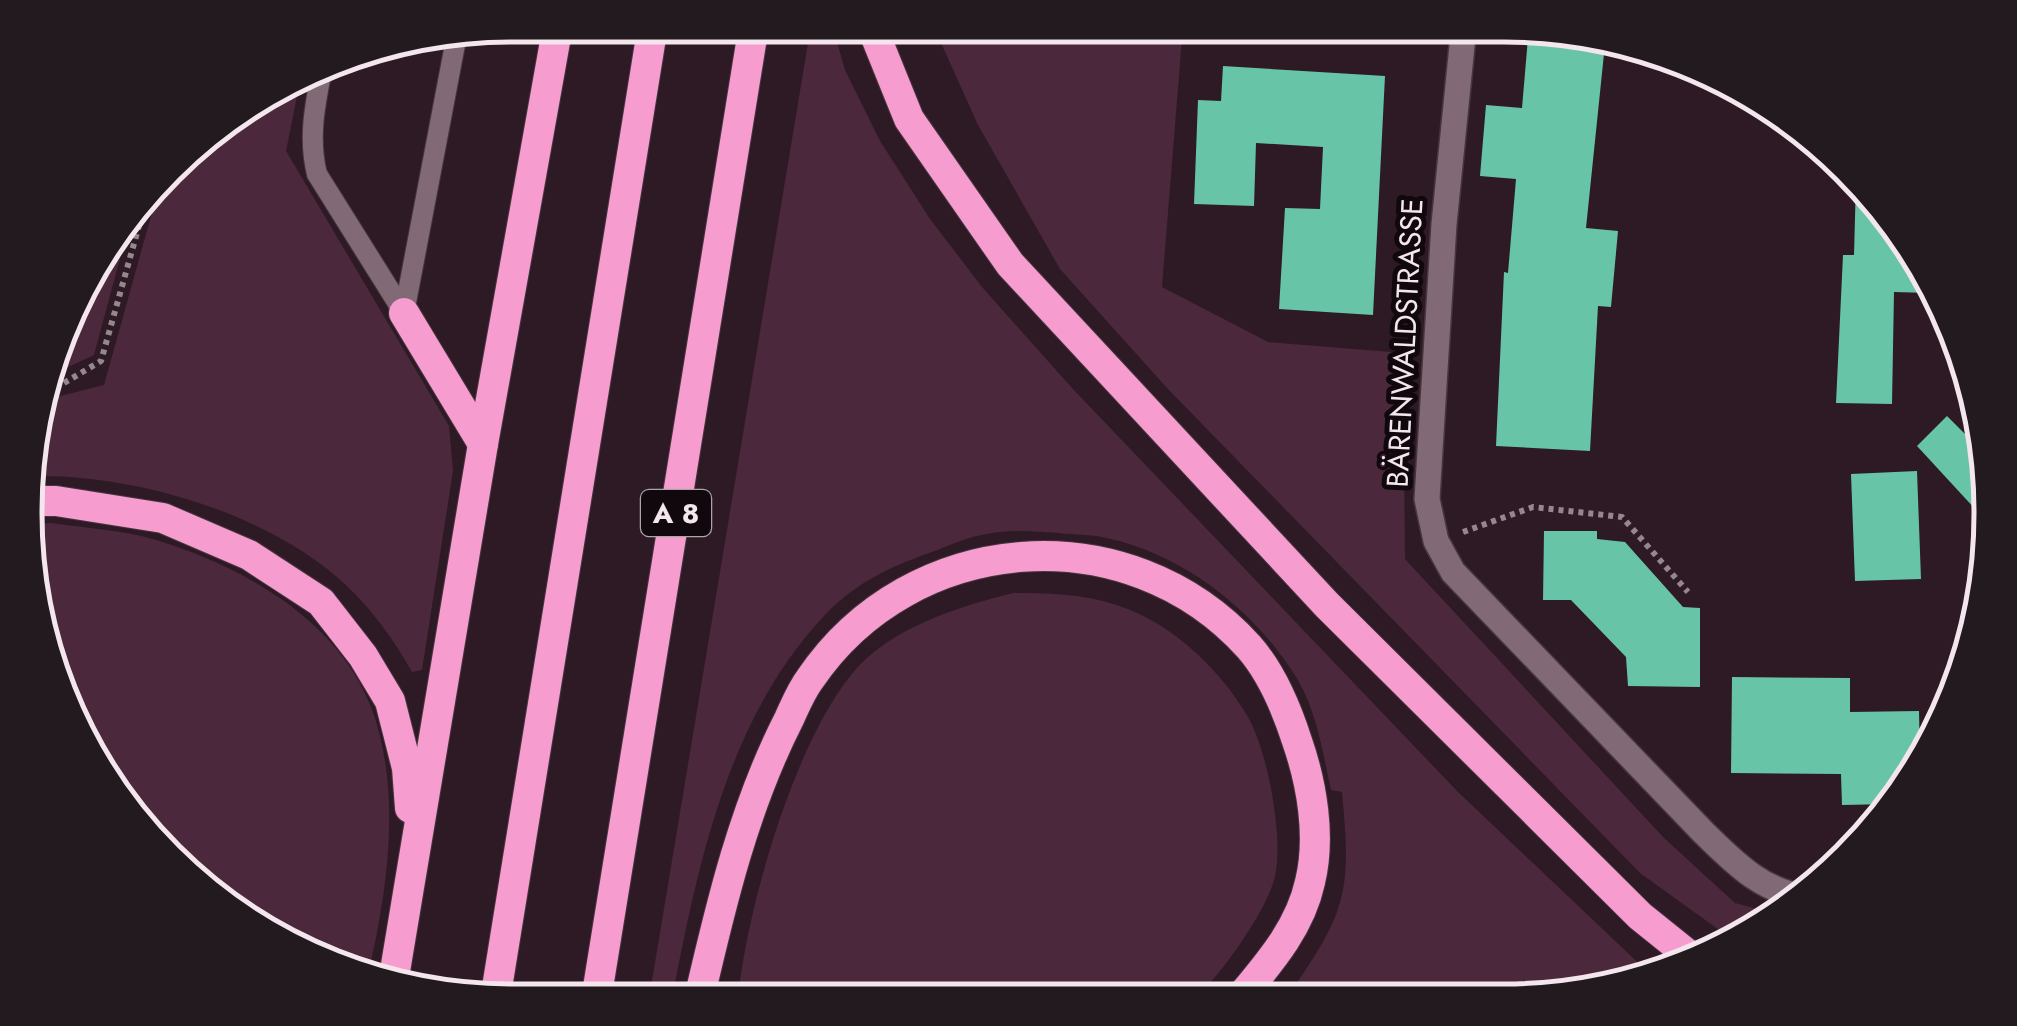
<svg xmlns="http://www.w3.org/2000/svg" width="2017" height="1026" viewBox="0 0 2017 1026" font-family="Jost,sans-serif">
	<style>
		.green { fill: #4b283c }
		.building { fill: #67c4a7 }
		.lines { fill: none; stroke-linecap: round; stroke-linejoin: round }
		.service-casing { stroke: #46363f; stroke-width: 22 }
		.minor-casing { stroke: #46363f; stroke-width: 28 }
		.motorway-casing { stroke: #46363f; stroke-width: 32 }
		.path { stroke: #96868e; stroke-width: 6; stroke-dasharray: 5 5; stroke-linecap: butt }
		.service { stroke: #816976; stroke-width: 20 }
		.minor { stroke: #816976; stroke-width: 25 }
		.motorway { stroke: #f79ccf; stroke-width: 30 }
		.labels { text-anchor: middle; stroke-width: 10; stroke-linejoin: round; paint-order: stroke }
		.shield { fill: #11080d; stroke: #afa3aa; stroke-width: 2.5 }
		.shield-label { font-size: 28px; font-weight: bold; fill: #f3e6ed }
		.street-label { font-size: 30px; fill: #f3e6ed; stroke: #11080d }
		.rim { fill: none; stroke: #f3e6ed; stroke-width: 5 }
	</style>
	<rect width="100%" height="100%" fill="#2e1a25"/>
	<!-- green -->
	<g class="green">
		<path d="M 811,25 L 832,25 L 845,70 L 880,141 L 930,219 L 982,287 L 1072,388 L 1458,792 L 1651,975 L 1568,997 L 1287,998 C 1306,968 1331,936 1340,902 C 1350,868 1345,827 1342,792 L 1331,790 C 1322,749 1316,705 1291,669 C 1250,608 1184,556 1111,539 C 1094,534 1075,535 1058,533 C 1034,531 1006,529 982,535 C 965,538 948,546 932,552 C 889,567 855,583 823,617 C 727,720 698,865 672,999 L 649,999 Z"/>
		<path d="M 933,25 L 1183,26 L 1162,287 L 1268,342 L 1403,353 L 1405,559 L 1664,838 L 1735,903 L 1776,914 L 1733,940 L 1640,873 L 1167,388 L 1060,269 L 978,125 Z"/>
		<path d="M 300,81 L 286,151 L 449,426 L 453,471 L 422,670 L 412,672 C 394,640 374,612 347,586 C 271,514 136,474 33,476 L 34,417 L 41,401 L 104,385 L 158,191 L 215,126 Z"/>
		<path d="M 129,225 L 94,355 L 51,375 L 91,269 Z"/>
		<path d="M 51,523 C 85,528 123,530 156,540 C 242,566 337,619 371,707 C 402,789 388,888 369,970 L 298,951 L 168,858 L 76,729 L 29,577 L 31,524 Z"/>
		<path d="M 1013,593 C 1052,593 1088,594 1125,608 C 1175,626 1222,672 1248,717 C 1268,752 1285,842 1274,880 C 1267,904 1251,927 1238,947 C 1225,965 1211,985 1192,998 L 738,999 C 747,908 793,747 851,675 C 888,628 958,607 1013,593 Z"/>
	</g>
	<!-- building -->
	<g class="building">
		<path d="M 1529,26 L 1605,44 L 1586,228 L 1618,231 L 1611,307 L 1598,306 L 1590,451 L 1496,446 L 1504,272 L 1508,273 L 1516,179 L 1480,176 L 1486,105 L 1522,108 Z"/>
		<path d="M 1223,66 L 1385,76 L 1373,315 L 1279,309 L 1285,208 L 1320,209 L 1323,147 L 1256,143 L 1254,206 L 1194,204 L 1198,100 L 1221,101 Z"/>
		<path d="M 1856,180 L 1871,191 L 1930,293 L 1894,292 L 1892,404 L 1836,403 L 1843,255 L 1854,255 Z"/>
		<path d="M 1947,416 L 1978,447 L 1988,523 L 1917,446 Z"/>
		<path d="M 1917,471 L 1921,579 L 1855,581 L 1851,474 Z"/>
		<path d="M 1544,531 L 1597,531 L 1597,539 L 1625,542 L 1683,607 L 1700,608 L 1700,687 L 1628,686 L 1626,657 L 1571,600 L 1543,600 Z"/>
		<path d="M 1732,677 L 1850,678 L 1850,712 L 1919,711 L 1920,761 L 1891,804 L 1842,805 L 1841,774 L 1731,773 Z"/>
	</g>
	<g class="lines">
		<!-- service casing -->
		<g class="service-casing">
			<g id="service">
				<path d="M 322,69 C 315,105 308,138 317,174 L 404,313"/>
				<path d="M 404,313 L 457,34"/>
			</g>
		</g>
		<!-- minor casing -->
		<g class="minor-casing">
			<path id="minor" d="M 1464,26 L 1444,224 L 1427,499 L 1436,541 L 1453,572 L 1704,833 C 1734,862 1761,891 1805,897"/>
		</g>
		<!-- motorway casing -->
		<g class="motorway-casing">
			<g id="motorway">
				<path d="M 871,25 L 909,119 L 1010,264 L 1327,605 L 1640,916 L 1696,961"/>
				<path d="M 404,313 L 483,444"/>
				<path d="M 32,501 L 56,501 L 163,518 L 249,555 L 321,602 L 363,656 L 390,701 L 407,768 L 410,808"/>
				<path d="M 394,977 L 483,444 L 558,25"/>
				<path d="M 699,999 C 721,904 744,807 789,719 C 795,706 801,691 810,679 C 911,530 1128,513 1249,647 C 1271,672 1287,710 1297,741 C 1312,784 1321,837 1310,882 C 1300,928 1269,963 1240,998"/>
				<path d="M 495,1000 L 653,25"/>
				<path d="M 596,1000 L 754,25"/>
			</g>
		</g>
		<!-- path -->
		<g class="path">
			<path d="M 45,388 L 59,386 L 101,361 L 144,208"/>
			<path d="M 1463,532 L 1533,507 L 1622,517 L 1688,592"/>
		</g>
		<!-- service -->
		<use href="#service" class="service"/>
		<!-- minor -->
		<use href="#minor" class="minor"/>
		<!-- motorway -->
		<use href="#motorway" class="motorway"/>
	</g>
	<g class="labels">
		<!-- shield labels -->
		<rect class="shield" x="641" y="490" width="70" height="46" rx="8"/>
		<g class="shield-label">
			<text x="676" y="523">A 8</text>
		</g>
		<!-- street labels -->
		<g class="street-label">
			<text transform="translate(1405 343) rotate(-87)" y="10">BÄRENWALDSTRASSE</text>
		</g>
	</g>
	<!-- crop -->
	<path d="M0 0H2017V1026H0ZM512 42H1504A470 470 0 0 1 1974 512V514A470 470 0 0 1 1504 984H512A470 470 0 0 1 42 514V512A470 470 0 0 1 512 42Z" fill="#231a1f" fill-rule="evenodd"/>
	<path class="rim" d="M512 42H1504A470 470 0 0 1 1974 512V514A470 470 0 0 1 1504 984H512A470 470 0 0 1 42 514V512A470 470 0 0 1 512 42Z"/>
</svg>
